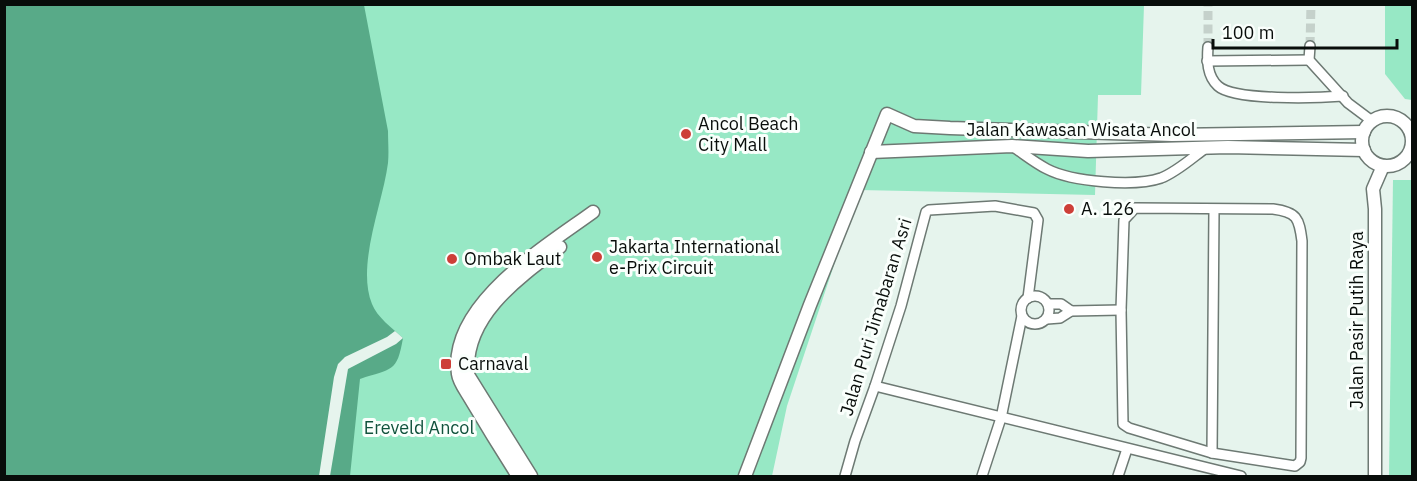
<svg xmlns="http://www.w3.org/2000/svg" width="1417" height="481" viewBox="0 0 1417 481" font-family="'IBM Plex Sans',sans-serif">
	<style>
		.green { fill: #97e8c5 }
		.water { fill: #58aa88 }
		.pier { fill: #e6f4ed }
		.lines { fill: none; stroke-linecap: round; stroke-linejoin: round }
		.minor-tunnel { stroke: #c5d1cb; stroke-width: 9; stroke-dasharray: 9 4.5; stroke-linecap: butt }
		.minor-casing { stroke: #6d7973; stroke-width: 12 }
		.tertiary-casing { stroke: #6d7973; stroke-width: 15 }
		.minor { stroke: #fff; stroke-width: 9 }
		.tertiary { stroke: #fff; stroke-width: 12 }
		.poi-dot { fill: #cd3f38; stroke: #fafffc; stroke-width: 2 }
		.labels { text-anchor: middle; stroke-width: 6; stroke-linejoin: round; paint-order: stroke }
		.poi-label { font-size: 18px; fill: #080d0a; stroke: #fafffc; text-anchor: start }
		.street-label { font-size: 18px; fill: #080d0a; stroke: #fafffc }
		.park-label { font-size: 18px; fill: #10523c; stroke: #fafffc }
	</style>
	<rect width="100%" height="100%" fill="#e6f4ed"/>
	<!-- green -->
	<g class="green">
		<path d="M 4,5 L 1144,5 L 1141,95 L 1098,95 L 1095,195 L 859,190 L 787,406 L 772,476 L 5,476 Z"/>
		<path d="M 1385,5 L 1412,5 L 1412,100 L 1405,99 L 1385,74 Z"/>
		<path d="M 1393,180 L 1412,180 L 1412,476 L 1389,476 Z"/>
	</g>
	<!-- water -->
	<path class="water" d="M 4,5 L 364,5 L 388,131 C 388,141 389,152 388,163 C 383,203 356,265 372,304 C 377,317 392,328 403,338 C 397,373 392,368 360,379 L 350,476 L 5,476 Z"/>
	<!-- pier -->
	<path class="pier" d="M 395,331 L 403,338 L 396,344 L 348,369 L 330,476 L 319,476 L 334,377 L 338,364 L 345,357 L 387,337 Z"/>
	<g class="lines">
		<!-- minor-tunnel -->
		<g class="minor-tunnel">
			<path d="M 1310,46 L 1311,4"/>
			<path d="M 1208,47 L 1208,4"/>
		</g>
		<!-- minor casing -->
		<g class="minor-casing">
			<g id="minor">
				<path d="M 1310,46 L 1309,60 L 1348,103 L 1372,121"/>
				<path d="M 1208,47 C 1207,61 1207,76 1218,86 C 1234,101 1318,98 1343,96"/>
				<path d="M 1207,61 L 1309,60"/>
				<path d="M 1012,146 C 1024,154 1035,163 1047,169 C 1072,182 1135,187 1161,178 C 1177,172 1193,157 1207,147"/>
				<path d="M 1135,208 L 1273,209 C 1297,212 1299,218 1302,241 L 1301,458 L 1300,462 L 1295,466 L 1212,453 L 1129,428 L 1123,424 L 1121,310 L 1124,220 Z"/>
				<circle cx="1035" cy="310" r="14"/>
				<path d="M 1048,304 L 1061,304 L 1071,311"/>
				<path d="M 1047,319 L 1060,318 L 1071,311 L 1121,310"/>
				<path d="M 875,386 L 1241,476"/>
				<path d="M 1212,453 L 1214,210"/>
				<path d="M 845,476 L 855,441 L 875,386 L 901,306 L 926,212 L 929,210 L 995,206 L 1034,213 L 1038,220 L 1028,298"/>
				<path d="M 982,476 L 1001,418 L 1022,316"/>
				<path d="M 1118,476 L 1127,449"/>
			</g>
		</g>
		<!-- tertiary casing -->
		<g class="tertiary-casing">
			<g id="tertiary">
				<circle cx="1387" cy="141" r="25"/>
				<path d="M 871,152 L 1012,146 L 1088,151 L 1228,147 L 1364,150"/>
				<path d="M 518,476 C 502,451 486,425 470,398 C 466,391 459,382 458,374 C 448,305 545,247 593,212"/>
				<path d="M 531,476 L 468,375 C 463,317 518,278 560,247"/>
				<path d="M 745,476 L 810,305 L 887,114 L 914,126 L 950,128 L 1172,135 L 1364,132"/>
				<path d="M 1375,476 L 1375,209 L 1373,189 L 1383,166"/>
			</g>
		</g>
		<!-- minor -->
		<use href="#minor" class="minor"/>
		<!-- tertiary -->
		<use href="#tertiary" class="tertiary"/>
	</g>
	<!-- markers -->
	<g class="poi-dot">
		<circle cx="686" cy="134" r="6"/>
		<circle cx="1069" cy="209" r="6"/>
		<circle cx="597" cy="257" r="6"/>
		<circle cx="452" cy="259" r="6"/>
		<rect x="440" y="358" width="12" height="12" rx="3"/>
	</g>
	<g class="labels">
		<!-- poi labels -->
		<g class="poi-label">
			<text x="698" y="130">Ancol Beach<tspan x="698" dy="21">City Mall</tspan></text>
			<text x="1081" y="215">A. 126</text>
			<text x="609" y="253">Jakarta International<tspan x="609" dy="21">e-Prix Circuit</tspan></text>
			<text x="464" y="265">Ombak Laut</text>
			<text x="458" y="370">Carnaval</text>
		</g>
		<!-- street labels -->
		<g class="street-label">
			<text x="1081" y="136">Jalan Kawasan Wisata Ancol</text>
			<text transform="translate(876 317) rotate(-73)" y="6">Jalan Puri Jimabaran Asri</text>
			<text transform="translate(1357 320) rotate(-90)" y="6">Jalan Pasir Putih Raya</text>
		</g>
		<!-- park labels -->
		<g class="park-label">
			<text x="419" y="434">Ereveld Ancol</text>
		</g>
	</g>
	<!-- border -->
	<rect width="1417" height="481" fill="none" stroke="#080d0a" stroke-width="12"/>
	<!-- scale -->
	<path d="M1213 39v9h184v-9" fill="none" stroke="#080d0a" stroke-width="3"/>
	<text x="1222" y="39" font-size="18" fill="#080d0a" stroke="#fafffc" stroke-width="4.5" paint-order="stroke">100 m</text>
</svg>
